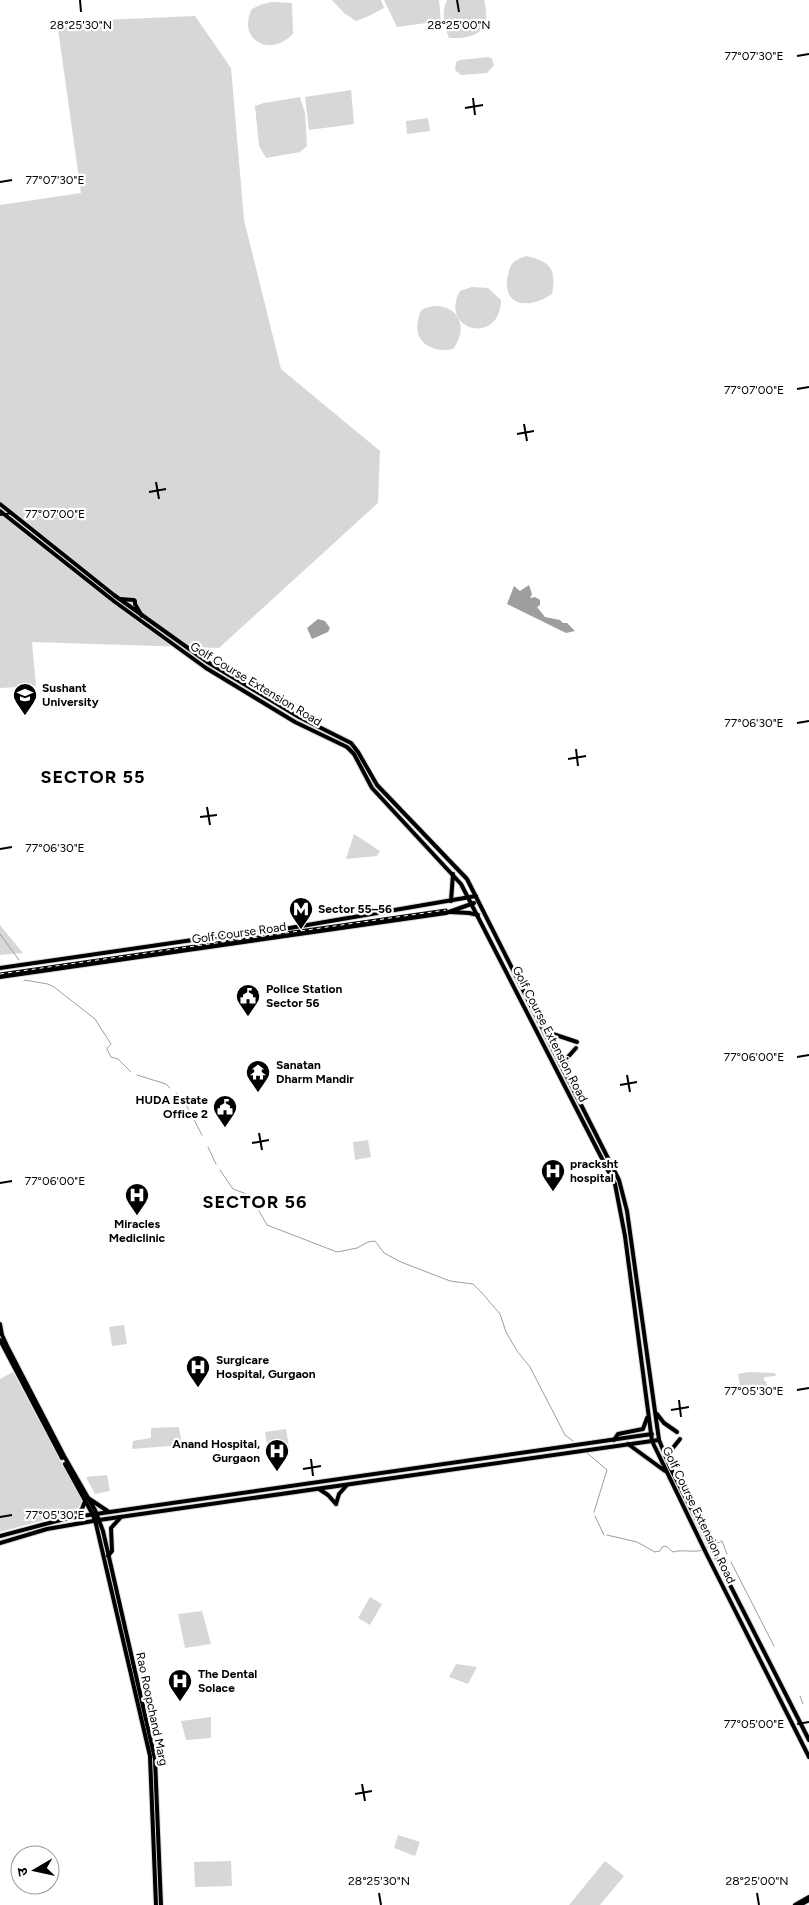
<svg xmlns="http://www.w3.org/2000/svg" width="809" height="1905" viewBox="0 0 809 1905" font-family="Figtree,'Noto Sans Devanagari',sans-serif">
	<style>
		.green { fill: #d7d7d7 }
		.water { fill: #9e9e9e }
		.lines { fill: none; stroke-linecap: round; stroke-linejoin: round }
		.stream { stroke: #9e9e9e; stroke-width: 1 }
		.major-casing { stroke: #dbdbdb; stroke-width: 6 }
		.major { stroke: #000; stroke-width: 4 }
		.rail-casing { stroke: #000; stroke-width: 3 }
		.rail { stroke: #fff; stroke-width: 1; stroke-dasharray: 4; stroke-linecap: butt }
		.ticks { fill: none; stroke: #000; stroke-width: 2 }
		.labels { text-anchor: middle; stroke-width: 4.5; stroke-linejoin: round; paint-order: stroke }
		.street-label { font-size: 12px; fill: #000; stroke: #fff }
		.poi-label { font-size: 12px; font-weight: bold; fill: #000; stroke: #fff; text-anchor: start }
		.district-label { font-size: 18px; font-weight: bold; letter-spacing: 1px; fill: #000; stroke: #fff }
		.ticks-label { font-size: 12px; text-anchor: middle; fill: #000; stroke: #fff; stroke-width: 4.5; stroke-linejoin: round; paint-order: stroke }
	</style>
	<rect width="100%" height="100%" fill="#fff"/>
	<!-- green -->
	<g class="green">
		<path d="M 332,0 L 381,0 L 384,8 L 369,16 L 356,21 L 344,13 Z"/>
		<path d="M 384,0 L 439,0 L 441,21 L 397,27 Z"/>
		<path d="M 447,0 L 484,0 C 492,31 477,39 449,38 C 444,25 441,12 447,0 Z"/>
		<path d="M 271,2 L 292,3 L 293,34 C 267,60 237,36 252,9 L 260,5 Z"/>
		<path d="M 195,16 L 231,68 L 244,220 L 281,369 L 380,451 L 378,503 L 219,648 L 32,642 L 36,686 L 0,688 L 0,205 L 81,193 L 57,22 Z"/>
		<path d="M 488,57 L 492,59 L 494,65 L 487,73 L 461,75 L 455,70 L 456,62 L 460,60 Z"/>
		<path d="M 351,90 L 354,124 L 309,130 L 305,97 Z"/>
		<path d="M 300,97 L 305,113 L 307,146 L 300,152 L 266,158 L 259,146 L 255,106 L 264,103 Z"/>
		<path d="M 428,118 L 430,131 L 407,134 L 406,121 Z"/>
		<path d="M 526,256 C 550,261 557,269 552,294 C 534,307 504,310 507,279 C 508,275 509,268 512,264 C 515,260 521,258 526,256 Z"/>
		<path d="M 472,287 L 488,288 L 501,300 C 500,347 438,330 460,291 Z"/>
		<path d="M 438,306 C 462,308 467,332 453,349 C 434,353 413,344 418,320 C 419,316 419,312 423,309 C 427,307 434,306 438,306 Z"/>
		<path d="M 354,834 L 380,851 L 377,856 L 346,859 Z"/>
		<path d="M 0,925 L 23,953 L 0,955 Z"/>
		<path d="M 368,1140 L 371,1157 L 355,1160 L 353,1142 Z"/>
		<path d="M 124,1325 L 127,1344 L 112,1346 L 109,1327 Z"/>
		<path d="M 13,1372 L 81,1499 L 81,1504 L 74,1512 L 0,1532 L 0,1379 Z"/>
		<path d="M 749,1372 L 775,1373 L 776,1376 L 764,1377 L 764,1381 L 766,1381 L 767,1388 L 759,1391 L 755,1388 L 744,1389 L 740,1386 L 738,1374 Z"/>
		<path d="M 179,1427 L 182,1445 L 132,1449 L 133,1441 L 151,1438 L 151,1428 Z"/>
		<path d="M 286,1429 L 289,1448 L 268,1451 L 265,1432 Z"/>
		<path d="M 107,1475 L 110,1491 L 95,1494 L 86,1477 Z"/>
		<path d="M 370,1597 L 382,1604 L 370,1625 L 358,1618 Z"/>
		<path d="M 202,1611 L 211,1644 L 185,1648 L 178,1614 Z"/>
		<path d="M 456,1664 L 477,1667 L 468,1684 L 449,1677 Z"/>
		<path d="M 211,1717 L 211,1738 L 186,1740 L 181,1721 Z"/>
		<path d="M 398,1835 L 420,1842 L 415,1856 L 394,1848 Z"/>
		<path d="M 231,1861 L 232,1886 L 195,1887 L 194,1862 Z"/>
		<path d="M 605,1861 L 624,1876 L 600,1905 L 569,1905 Z"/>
	</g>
	<!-- water -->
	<g class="water">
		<path d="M 529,585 L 532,594 L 530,598 L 535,597 L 540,600 L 540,605 L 537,607 L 545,617 L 560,620 L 563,623 L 567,623 L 575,631 L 566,633 L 507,604 L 514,586 L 520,591 Z"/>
		<path d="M 318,619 L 325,621 L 330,628 L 328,632 L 312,639 L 307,628 Z"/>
	</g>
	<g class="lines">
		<!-- stream -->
		<g class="stream">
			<path d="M 0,934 L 19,960"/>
			<path d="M 24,980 L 48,984 L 54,987 L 95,1019 L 111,1044 L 109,1046"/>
			<path d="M 108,1047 L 107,1049 L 111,1057 L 118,1059 L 131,1072"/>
			<path d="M 137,1075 L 166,1084 L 170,1088"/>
			<path d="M 176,1093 L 182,1097 L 202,1135"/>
			<path d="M 208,1147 L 216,1164"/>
			<path d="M 220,1170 L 233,1189 L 244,1193 L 253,1200 L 267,1225 L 337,1252 L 357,1248 L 368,1242 L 375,1241 L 384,1253 L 401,1262 L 450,1281 L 473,1284 L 482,1293 L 500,1314 L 506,1332 L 517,1351 L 530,1367 L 565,1435 L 573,1441"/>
			<path d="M 587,1453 L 607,1470 L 594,1512"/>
			<path d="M 595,1516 L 604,1535"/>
			<path d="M 607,1535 L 637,1542 L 655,1552 L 660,1551 L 662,1547 L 666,1546 L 673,1552 C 683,1549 693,1553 703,1550"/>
			<path d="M 706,1548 L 722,1541 L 727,1554"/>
			<path d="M 731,1562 L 774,1646"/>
			<path d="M 800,1696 L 803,1704"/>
		</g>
		<!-- major casing -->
		<g class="major-casing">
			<g id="major">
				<path d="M 0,504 L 114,595 L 209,663 L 299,717 L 351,743 L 358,752 L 377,785 L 467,879 L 619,1180 L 627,1211 L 659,1440 L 670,1467 L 809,1740"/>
				<path d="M 0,511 L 115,602 L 206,668 L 295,722 L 347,747 L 354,754 L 372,788 L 461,884 L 615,1184 L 625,1236 L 652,1441 L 707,1555 L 809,1757"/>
				<path d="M 120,599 L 134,600"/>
				<path d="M 135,601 L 135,604 L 142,616"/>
				<path d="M 451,901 L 453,874"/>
				<path d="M 450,912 L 469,913 L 478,915"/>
				<path d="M 0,968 L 227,935 L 284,929 L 476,896"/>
				<path d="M 0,977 L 446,913 L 474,903"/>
				<path d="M 544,1031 L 577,1042"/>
				<path d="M 565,1069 L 567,1058 L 576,1048"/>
				<path d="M 0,1324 L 2,1335 L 8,1348 L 64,1456 L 95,1510 L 103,1531 L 155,1759 L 161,1905"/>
				<path d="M 0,1340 L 62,1458"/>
				<path d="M 657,1414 L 664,1423 L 677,1432"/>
				<path d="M 614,1440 L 618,1434 L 643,1429 L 647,1418"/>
				<path d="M 628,1444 L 665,1471"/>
				<path d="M 65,1464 L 93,1515 L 96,1524 L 150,1756 L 156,1905"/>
				<path d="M 670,1464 L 672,1449 L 680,1439"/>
				<path d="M 319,1489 L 328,1495 L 336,1504"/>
				<path d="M 88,1498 L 109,1512"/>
				<path d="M 336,1504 L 339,1494 L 347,1485"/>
				<path d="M 73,1516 L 82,1509 L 85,1501"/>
				<path d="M 0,1536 L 68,1518 L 652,1434"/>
				<path d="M 0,1543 L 47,1529 L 99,1520 L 659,1440"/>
				<path d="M 108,1556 L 112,1551 L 111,1528 L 121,1517"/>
				<path d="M 795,1905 L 809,1897"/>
				<path d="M 800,1905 L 809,1900"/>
			</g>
		</g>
		<!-- major -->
		<use href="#major" class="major"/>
		<!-- rail casing -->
		<g class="rail-casing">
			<path id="rail" d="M 0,974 L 446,910"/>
		</g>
		<!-- rail -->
		<use href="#rail" class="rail"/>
	</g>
	<!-- ticks -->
	<path class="ticks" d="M 80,0 L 81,12M 457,0 L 459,12M 797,56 L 809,54M 473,98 L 475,115M 465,108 L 483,105M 0,182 L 12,180M 797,389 L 809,387M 524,424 L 527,441M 517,434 L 534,431M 156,482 L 159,499M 149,492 L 166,489M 0,515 L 12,513M 797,723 L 809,721M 576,749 L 578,766M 568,759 L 586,756M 207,807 L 210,825M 200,817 L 217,815M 0,849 L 12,847M 797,1057 L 809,1055M 627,1075 L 630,1092M 620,1085 L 637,1082M 259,1133 L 262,1150M 252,1143 L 269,1140M 0,1183 L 12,1181M 797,1390 L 809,1388M 679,1400 L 681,1417M 671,1410 L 689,1407M 311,1459 L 313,1476M 303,1469 L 321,1466M 0,1517 L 12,1515M 797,1724 L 809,1722M 362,1784 L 365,1801M 355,1794 L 372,1791M 379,1893 L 381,1905M 757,1893 L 759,1905"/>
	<!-- icons -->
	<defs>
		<g id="university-pin" transform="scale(1.25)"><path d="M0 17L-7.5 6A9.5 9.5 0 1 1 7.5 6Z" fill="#000" stroke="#fff"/><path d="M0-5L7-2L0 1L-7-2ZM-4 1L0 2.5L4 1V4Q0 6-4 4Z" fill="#fff"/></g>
		<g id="metro-pin" transform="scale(1.25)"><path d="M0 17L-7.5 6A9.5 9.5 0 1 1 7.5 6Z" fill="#000" stroke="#fff"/><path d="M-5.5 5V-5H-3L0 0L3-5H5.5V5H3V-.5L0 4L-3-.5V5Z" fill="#fff"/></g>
		<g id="civic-pin" transform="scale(1.25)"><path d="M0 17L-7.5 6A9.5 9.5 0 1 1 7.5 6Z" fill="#000" stroke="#fff"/><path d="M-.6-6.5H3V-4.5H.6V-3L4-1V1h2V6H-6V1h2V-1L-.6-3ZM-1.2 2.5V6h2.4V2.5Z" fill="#fff"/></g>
		<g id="temple-pin" transform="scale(1.25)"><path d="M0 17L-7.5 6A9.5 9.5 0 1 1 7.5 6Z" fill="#000" stroke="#fff"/><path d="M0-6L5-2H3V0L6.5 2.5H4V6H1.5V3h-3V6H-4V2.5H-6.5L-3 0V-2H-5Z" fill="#fff"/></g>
		<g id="hospital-pin" transform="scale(1.25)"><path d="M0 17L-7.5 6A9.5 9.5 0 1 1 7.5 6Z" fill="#000" stroke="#fff"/><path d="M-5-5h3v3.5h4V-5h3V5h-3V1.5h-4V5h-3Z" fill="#fff"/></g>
	</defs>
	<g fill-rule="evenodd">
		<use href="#university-pin" x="25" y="695"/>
		<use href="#metro-pin" x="301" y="909"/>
		<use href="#civic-pin" x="248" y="996"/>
		<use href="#temple-pin" x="258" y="1072"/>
		<use href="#civic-pin" x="225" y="1107"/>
		<use href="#hospital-pin" x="553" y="1171"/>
		<use href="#hospital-pin" x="137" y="1195"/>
		<use href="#hospital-pin" x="198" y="1367"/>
		<use href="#hospital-pin" x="277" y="1451"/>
		<use href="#hospital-pin" x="180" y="1681"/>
	</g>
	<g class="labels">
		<!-- street labels -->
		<g class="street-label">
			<text transform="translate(256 684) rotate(31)" y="4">Golf Course Extension Road</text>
			<text transform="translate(239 933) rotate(-8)" y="4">Golf Course Road</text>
			<text transform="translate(550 1034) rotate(63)" y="4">Golf Course Extension Road</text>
			<text transform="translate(699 1515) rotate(64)" y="4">Golf Course Extension Road</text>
			<text transform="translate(152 1709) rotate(78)" y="4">Rao Roopchand Marg</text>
		</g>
		<!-- poi labels -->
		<g class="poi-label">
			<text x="42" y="692">Sushant<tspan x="42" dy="14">University</tspan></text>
			<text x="318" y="913">Sector 55–56</text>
			<text x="266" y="993">Police Station<tspan x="266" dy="14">Sector 56</tspan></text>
			<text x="276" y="1069">Sanatan<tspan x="276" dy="14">Dharm Mandir</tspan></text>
			<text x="208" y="1104" text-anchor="end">HUDA Estate<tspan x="208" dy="14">Office 2</tspan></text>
			<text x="570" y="1168">pracksht<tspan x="570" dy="14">hospital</tspan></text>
			<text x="137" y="1228" text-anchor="middle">Miracles<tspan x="137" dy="14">Mediclinic</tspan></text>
			<text x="216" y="1364">Surgicare<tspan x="216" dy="14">Hospital, Gurgaon</tspan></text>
			<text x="260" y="1448" text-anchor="end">Anand Hospital,<tspan x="260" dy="14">Gurgaon</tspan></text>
			<text x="198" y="1678">The Dental<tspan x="198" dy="14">Solace</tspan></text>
		</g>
		<!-- district labels -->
		<g class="district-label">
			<text x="93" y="783">SECTOR 55</text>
			<text x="255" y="1208">SECTOR 56</text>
		</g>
	</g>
	<g class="ticks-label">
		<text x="81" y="29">28°25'30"N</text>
		<text x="459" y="29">28°25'00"N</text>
		<text x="754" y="60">77°07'30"E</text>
		<text x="55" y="184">77°07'30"E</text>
		<text x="754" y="394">77°07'00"E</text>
		<text x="55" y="518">77°07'00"E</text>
		<text x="754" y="727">77°06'30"E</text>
		<text x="55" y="852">77°06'30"E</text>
		<text x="754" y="1061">77°06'00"E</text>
		<text x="55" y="1185">77°06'00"E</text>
		<text x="754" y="1395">77°05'30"E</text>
		<text x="55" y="1519">77°05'30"E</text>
		<text x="754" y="1728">77°05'00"E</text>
		<text x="379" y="1885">28°25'30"N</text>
		<text x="757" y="1885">28°25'00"N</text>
	</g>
	<!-- north arrow -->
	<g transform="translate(35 1870) rotate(261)"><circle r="24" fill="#ffffff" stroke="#999999"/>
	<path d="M0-4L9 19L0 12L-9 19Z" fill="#000000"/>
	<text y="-8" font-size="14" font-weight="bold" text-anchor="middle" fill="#000000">उ</text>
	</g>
</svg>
